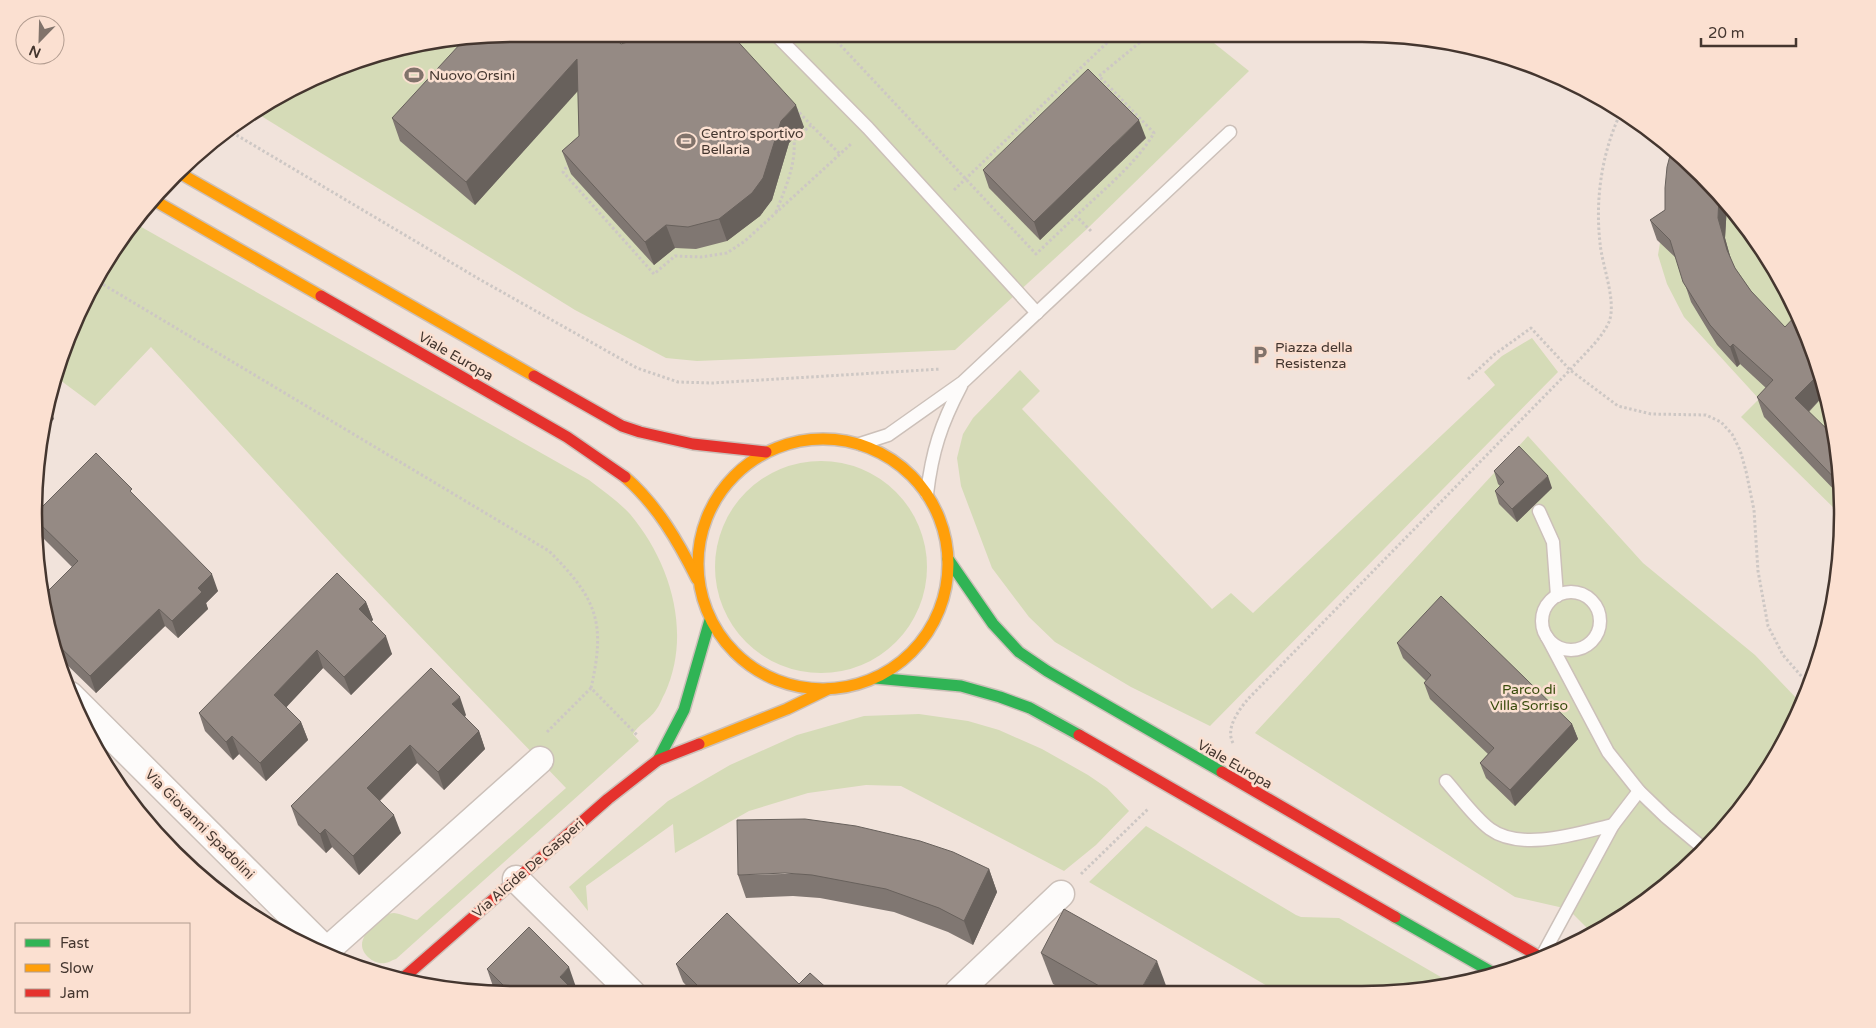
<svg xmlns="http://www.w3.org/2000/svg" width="1876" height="1028" viewBox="0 0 1876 1028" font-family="'Varela Round',sans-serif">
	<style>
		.green { fill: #d5dbb7 }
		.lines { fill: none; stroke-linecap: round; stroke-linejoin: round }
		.lane-casing { stroke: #ccc0b9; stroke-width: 15 }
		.street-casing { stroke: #ccc0b9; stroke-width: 29 }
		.fast-casing { stroke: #ccc0b9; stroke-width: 14 }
		.slow-casing { stroke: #ccc0b9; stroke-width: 14 }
		.jam-casing { stroke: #ccc0b9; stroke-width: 14 }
		.path { stroke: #cdc7c4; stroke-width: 3; stroke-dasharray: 2.5 2.5; stroke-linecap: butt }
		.lane { stroke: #fdfbfa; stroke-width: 12 }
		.street { stroke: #fdfbfa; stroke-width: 26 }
		.fast { stroke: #30b455; stroke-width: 11 }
		.slow { stroke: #ff9f0a; stroke-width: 11 }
		.jam { stroke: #e5322d; stroke-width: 11 }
		.wall { fill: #807772 }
		.shaded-wall { fill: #68615c }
		.building { fill: #958a84; stroke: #68615c }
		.labels { text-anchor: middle; stroke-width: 5; stroke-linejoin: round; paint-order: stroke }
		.poi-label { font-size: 14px; fill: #44362f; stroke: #fbe0d1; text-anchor: start }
		.street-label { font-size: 14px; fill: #44362f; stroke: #fbe0d1 }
		.park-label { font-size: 14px; fill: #384b0c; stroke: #fbe0d1 }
		.rim { fill: none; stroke: #44362f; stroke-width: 2.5 }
	</style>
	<rect width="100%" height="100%" fill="#f1e3db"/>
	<!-- green -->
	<g class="green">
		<path d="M 514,34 L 1204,35 L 1249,71 L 1088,228 L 955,350 L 697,361 L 666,358 L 575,310 L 258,114 L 359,59 Z"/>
		<path d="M 1680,154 L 1743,221 L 1793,301 L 1826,389 L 1841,482 L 1840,514 L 1741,417 L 1759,399 L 1684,317 L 1667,284 L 1658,255 L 1669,187 Z"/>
		<path d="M 136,224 L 589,480 C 603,491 618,501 630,514 C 671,563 692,633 665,693 C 662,698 660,705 656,710 C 650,719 638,725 633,734 L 639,741 L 396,959 C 392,960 388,963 385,963 C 375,965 362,955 362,945 C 362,932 382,913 394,913 C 402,914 410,918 417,920 L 566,788 L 341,554 L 151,347 L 95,406 L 56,377 L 115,247 Z"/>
		<path d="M 1532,338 L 1558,372 L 1210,726 L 1131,687 L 1055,642 L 1029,617 L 992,568 L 961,486 L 957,458 L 963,434 L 973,418 L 1020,370 L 1040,391 L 1022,409 L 1212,609 L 1231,593 L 1253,613 L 1495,385 L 1484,372 L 1502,356 Z"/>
		<path d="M 1528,436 L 1643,563 L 1755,655 L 1801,703 L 1778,754 L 1723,831 L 1629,913 L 1591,932 L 1568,909 L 1515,897 L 1255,733 Z"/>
		<circle cx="821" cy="567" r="106"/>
		<path d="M 919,714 L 968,721 L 999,730 L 1042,749 L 1088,775 L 1107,788 L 1129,811 L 1096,845 L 1064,871 L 901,786 L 866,785 L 808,793 L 749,811 L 675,853 L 673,824 L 586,886 L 588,911 L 569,887 L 668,801 L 730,765 L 797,735 L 864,716 Z"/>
		<path d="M 1146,826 L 1296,915 L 1301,917 L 1339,918 L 1453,984 L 1424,990 L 1276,991 L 1089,882 Z"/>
	</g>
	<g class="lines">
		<!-- lane casing -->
		<g class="lane-casing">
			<g id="lane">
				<path d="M 775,34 L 868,128 L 1037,313"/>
				<path d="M 860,444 L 888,435 L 963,382 L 1230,132"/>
				<path d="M 927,494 C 932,451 941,424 961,386"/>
				<path d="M 1539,511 L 1553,542 L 1557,596"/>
				<circle cx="1571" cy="621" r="29"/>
				<path d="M 1547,637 L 1608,752 L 1639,791 L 1666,817 L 1703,848"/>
				<path d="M 1446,781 C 1460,797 1474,817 1490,829 C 1521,852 1579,833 1613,825"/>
				<path d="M 1542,956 L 1613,825 L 1639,791"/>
			</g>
		</g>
		<!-- street casing -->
		<g class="street-casing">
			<g id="street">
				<path d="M 70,695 L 329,953"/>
				<path d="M 516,879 L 632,993"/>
				<path d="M 326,951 L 540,760"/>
				<path d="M 958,992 L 1061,894"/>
			</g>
		</g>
		<!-- fast casing -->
		<g class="fast-casing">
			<g id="fast">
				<path d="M 948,559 L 993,624 L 1019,652 L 1047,671 L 1222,772"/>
				<path d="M 875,678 L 961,686 L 1000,697 L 1030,708 L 1079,735"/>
				<path d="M 658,760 L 684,710 L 710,620"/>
				<path d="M 1395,917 L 1495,974"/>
			</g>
		</g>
		<!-- slow casing -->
		<g class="slow-casing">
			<g id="slow">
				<path d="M 183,175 L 534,376"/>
				<path d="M 157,202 L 321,296"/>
				<circle cx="823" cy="564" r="125"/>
				<path d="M 625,477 C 657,505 678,541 697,579"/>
				<path d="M 699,744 L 787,709 L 828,689"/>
			</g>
		</g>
		<!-- jam casing -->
		<g class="jam-casing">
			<g id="jam">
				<path d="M 321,296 L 567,437 L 625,477"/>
				<path d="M 534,376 L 622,426 L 640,432 L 693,444 L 766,452"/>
				<path d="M 1079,735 L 1395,917"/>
				<path d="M 1222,772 L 1540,957"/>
				<path d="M 401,980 L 608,799 L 658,760 L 699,744"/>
			</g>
		</g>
		<!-- path -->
		<g class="path">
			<path d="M 830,34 L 1036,254 L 1076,216"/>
			<path d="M 796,109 L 811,125"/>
			<path d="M 228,130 L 479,279 L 637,368 L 678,382 L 712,383 L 941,369"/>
			<path d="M 569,163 L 563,172 L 654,274 L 675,256 L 701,257 L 727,253 L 745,241 L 851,144"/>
			<path d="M 954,190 L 1116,34"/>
			<path d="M 776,212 C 785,189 796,165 794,140 L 811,125 L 840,154"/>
			<path d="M 1091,231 L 1076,216 C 1101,192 1137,163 1154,133 L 1099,76 L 1150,34"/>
			<path d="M 99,282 L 549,551 C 597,599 606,622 591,688 L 637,735"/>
			<path d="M 1468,379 L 1495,354 L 1531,328 L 1570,370 L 1618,406 L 1651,414 L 1706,415 L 1721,422 L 1732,434 L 1740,450 L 1746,471 L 1754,510 L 1758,571 L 1768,626 L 1783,655 L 1809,685"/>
			<path d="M 547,732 L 591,688"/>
			<path d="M 1233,743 C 1225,728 1239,710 1248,699 L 1570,370 C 1582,356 1601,340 1609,322 C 1617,301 1602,266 1600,243 C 1595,198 1602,152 1621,112"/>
			<path d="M 1081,874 L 1148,809"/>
		</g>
		<!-- lane -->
		<use href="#lane" class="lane"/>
		<!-- street -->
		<use href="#street" class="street"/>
		<!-- fast -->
		<use href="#fast" class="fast"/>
		<!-- slow -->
		<use href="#slow" class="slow"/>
		<!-- jam -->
		<use href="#jam" class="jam"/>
	</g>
	<!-- wall -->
	<g class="wall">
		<path d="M 621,44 L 804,127 L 789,143 L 772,200 L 760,216 L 727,241 L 696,249 L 675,248 L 654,265 L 571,174 L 562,151 L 579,136 L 578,90 L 475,205 L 400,141 L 392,118 Z"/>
		<path d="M 1146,138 L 1040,240 L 989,188 L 983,170 Z"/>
		<path d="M 1678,153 L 1727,205 L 1725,238 L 1731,260 L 1735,268 L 1751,291 L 1826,389 L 1826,393 L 1809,412 L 1841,482 L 1841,497 L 1764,417 L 1757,397 L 1766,388 L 1740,364 L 1737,367 L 1717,345 L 1691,302 L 1676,258 L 1657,240 L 1650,220 L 1665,210 Z"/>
		<path d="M 1494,471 L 1552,488 L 1517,522 L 1499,504 L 1495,491 L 1500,486 L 1498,484 Z"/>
		<path d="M 134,495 L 218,591 L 206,603 L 208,609 L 178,638 L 165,626 L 96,693 L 61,659 L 46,593 L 72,567 L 39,534 L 37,527 L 38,511 Z"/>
		<path d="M 366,602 L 373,620 L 371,621 L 392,654 L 351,695 L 323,668 L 286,707 L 301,722 L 308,740 L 266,781 L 239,754 L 233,760 L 205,731 L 199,713 Z"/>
		<path d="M 1397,643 L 1572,724 L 1578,739 L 1515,806 L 1486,778 L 1480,763 L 1488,754 L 1430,699 L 1424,683 L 1426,681 L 1403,658 Z"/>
		<path d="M 466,715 L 465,717 L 479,731 L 485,749 L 444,790 L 417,763 L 380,801 L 401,833 L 359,875 L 332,847 L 326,853 L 298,825 L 291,806 Z"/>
		<path d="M 989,869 L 997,892 L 973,945 L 948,932 L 894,912 L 820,898 L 793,896 L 746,898 L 738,875 Z"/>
		<path d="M 1041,953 L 1168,991 L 1066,991 L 1053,984 Z"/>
		<path d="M 676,964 L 799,984 L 831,992 L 693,993 L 683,982 Z"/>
		<path d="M 487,969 L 577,990 L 575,992 L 576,993 L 496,993 L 495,992 Z"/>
	</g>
	<!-- shaded-wall -->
	<g class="shaded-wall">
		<path d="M 577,59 L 586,82 L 475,205 L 466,182 Z"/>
		<path d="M 796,105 L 804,127 L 789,143 L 772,200 L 760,216 L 727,241 L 719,219 L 781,121 Z"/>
		<path d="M 1139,120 L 1146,138 L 1040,240 L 1034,222 Z"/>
		<path d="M 1719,196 L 1727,205 L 1725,238 L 1734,270 L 1727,250 L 1718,218 Z"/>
		<path d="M 666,225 L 675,248 L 654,265 L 645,242 Z"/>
		<path d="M 1733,344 L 1740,364 L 1737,367 L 1730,347 Z"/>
		<path d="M 1820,373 L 1826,389 L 1826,393 L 1802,418 L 1795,398 Z"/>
		<path d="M 49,404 L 54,419 L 46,427 Z"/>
		<path d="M 1548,476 L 1552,488 L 1517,522 L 1512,509 Z"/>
		<path d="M 212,574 L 218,591 L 206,603 L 208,609 L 178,638 L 172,621 L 198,588 Z"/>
		<path d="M 366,602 L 373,620 L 366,627 L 359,609 Z"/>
		<path d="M 159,609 L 165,626 L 96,693 L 90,676 Z"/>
		<path d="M 386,636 L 392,654 L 351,695 L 344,677 Z"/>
		<path d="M 317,650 L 323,668 L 281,713 L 274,695 Z"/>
		<path d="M 460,697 L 466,715 L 459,722 L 452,704 Z"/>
		<path d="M 301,722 L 308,740 L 266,781 L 260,763 Z"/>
		<path d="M 1572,724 L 1578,739 L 1515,806 L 1510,790 Z"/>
		<path d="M 479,731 L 485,749 L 444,790 L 438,772 Z"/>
		<path d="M 232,736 L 239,754 L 233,760 L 226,742 Z"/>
		<path d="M 410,745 L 417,763 L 374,806 L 367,788 Z"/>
		<path d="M 394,815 L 401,833 L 359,875 L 353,856 Z"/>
		<path d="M 325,829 L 332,847 L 326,853 L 320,834 Z"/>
		<path d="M 989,869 L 997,892 L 973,945 L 964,921 Z"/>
		<path d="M 1157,961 L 1168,991 L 1140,991 Z"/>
		<path d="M 569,967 L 577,990 L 574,993 L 560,977 Z"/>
	</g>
	<!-- building -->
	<g class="building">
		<path d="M 514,34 L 610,34 L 621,44 L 654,34 L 731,34 L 796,105 L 781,121 L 763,178 L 752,193 L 719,219 L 688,227 L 666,225 L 645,242 L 562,151 L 579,136 L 577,59 L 466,182 L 392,118 L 461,43 Z"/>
		<path d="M 1088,69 L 1139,120 L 1034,222 L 983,170 Z"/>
		<path d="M 1672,148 L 1678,153 L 1719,196 L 1718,218 L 1727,250 L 1735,268 L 1751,291 L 1785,327 L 1797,314 L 1820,373 L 1795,398 L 1834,436 L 1841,485 L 1757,397 L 1773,380 L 1733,344 L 1730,347 L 1710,325 L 1683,282 L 1670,240 L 1650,220 L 1665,210 L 1665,188 L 1667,167 Z"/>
		<path d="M 1519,446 L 1548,476 L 1512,509 L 1495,491 L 1504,482 L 1494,471 Z"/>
		<path d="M 96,453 L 132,489 L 130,491 L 212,574 L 198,588 L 202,592 L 172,621 L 159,609 L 90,676 L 58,645 L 46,593 L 78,561 L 37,521 L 38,511 Z"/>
		<path d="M 337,573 L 366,602 L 359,609 L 386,636 L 344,677 L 317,650 L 274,695 L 301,722 L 260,763 L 232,736 L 226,742 L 199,713 Z"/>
		<path d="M 1441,596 L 1572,724 L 1510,790 L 1480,763 L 1494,748 L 1424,683 L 1431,675 L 1397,643 Z"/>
		<path d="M 431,668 L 460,697 L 452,704 L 479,731 L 438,772 L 410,745 L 367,788 L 394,815 L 353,856 L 325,829 L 320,834 L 291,806 Z"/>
		<path d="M 805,819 L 856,826 L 920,841 L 953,852 L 989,869 L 964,921 L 939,908 L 886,889 L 812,875 L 785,873 L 738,875 L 737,820 Z"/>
		<path d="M 1064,909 L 1157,961 L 1140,991 L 1108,991 L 1041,953 Z"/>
		<path d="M 727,913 L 799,984 L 810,973 L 831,992 L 705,993 L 676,964 Z"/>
		<path d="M 529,927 L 569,967 L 560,977 L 576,993 L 511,993 L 487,969 Z"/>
	</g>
	<!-- icons -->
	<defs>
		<g id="stadium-bare" transform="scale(1.5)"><path d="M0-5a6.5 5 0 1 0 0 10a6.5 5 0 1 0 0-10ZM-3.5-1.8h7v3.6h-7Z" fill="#81736b" stroke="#fbe0d1" stroke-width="2.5" paint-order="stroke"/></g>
		<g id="parking-bare" transform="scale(1.5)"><path d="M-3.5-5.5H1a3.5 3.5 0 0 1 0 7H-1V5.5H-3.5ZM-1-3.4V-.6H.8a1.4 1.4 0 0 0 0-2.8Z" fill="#81736b" stroke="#fbe0d1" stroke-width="2.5" paint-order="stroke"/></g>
	</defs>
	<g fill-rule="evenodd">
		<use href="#stadium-bare" x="414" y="75"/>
		<use href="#stadium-bare" x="686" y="141"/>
		<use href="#parking-bare" x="1260" y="355"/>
	</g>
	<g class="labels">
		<!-- poi labels -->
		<g class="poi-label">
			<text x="429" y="80">Nuovo Orsini</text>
			<text x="701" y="138">Centro sportivo<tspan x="701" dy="16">Bellaria</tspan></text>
			<text x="1275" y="352">Piazza della<tspan x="1275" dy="16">Resistenza</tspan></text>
		</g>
		<!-- street labels -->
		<g class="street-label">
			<text transform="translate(456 356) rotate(30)" y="5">Viale Europa</text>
			<text transform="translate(1235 764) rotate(30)" y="5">Viale Europa</text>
			<text transform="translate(200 824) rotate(45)" y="5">Via Giovanni Spadolini</text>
			<text transform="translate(528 868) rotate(-41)" y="5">Via Alcide De Gasperi</text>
		</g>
		<!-- park labels -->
		<g class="park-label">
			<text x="1529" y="694">Parco di<tspan x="1529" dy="16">Villa Sorriso</tspan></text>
		</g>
	</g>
	<!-- crop -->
	<path d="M0 0H1876V1028H0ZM514 42H1362A472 472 0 0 1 1834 514V514A472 472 0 0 1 1362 986H514A472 472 0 0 1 42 514V514A472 472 0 0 1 514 42Z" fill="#fbe0d1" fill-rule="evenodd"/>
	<path class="rim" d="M514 42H1362A472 472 0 0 1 1834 514V514A472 472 0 0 1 1362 986H514A472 472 0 0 1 42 514V514A472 472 0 0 1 514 42Z"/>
	<!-- legend -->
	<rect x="15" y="923" width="175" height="90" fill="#fbe0d1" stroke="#b29c90"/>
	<rect x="25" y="939" width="25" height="8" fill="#30b455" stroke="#b29c90"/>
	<text x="60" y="948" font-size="15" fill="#44362f">Fast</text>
	<rect x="25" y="964" width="25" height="8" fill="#ff9f0a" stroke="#b29c90"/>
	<text x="60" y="973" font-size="15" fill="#44362f">Slow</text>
	<rect x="25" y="989" width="25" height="8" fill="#e5322d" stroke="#b29c90"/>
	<text x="60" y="998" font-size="15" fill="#44362f">Jam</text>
	<!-- north arrow -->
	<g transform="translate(40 40) rotate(203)"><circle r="24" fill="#fbe0d1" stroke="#b29c90"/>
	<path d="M0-4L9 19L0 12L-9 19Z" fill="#81736b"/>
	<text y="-8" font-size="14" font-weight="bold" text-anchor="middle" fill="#44362f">N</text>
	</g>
	<!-- scale -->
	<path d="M1701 38v8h95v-8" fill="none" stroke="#44362f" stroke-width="2.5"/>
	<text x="1708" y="38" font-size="15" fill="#44362f" stroke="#fbe0d1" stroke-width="4" paint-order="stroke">20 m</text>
</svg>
